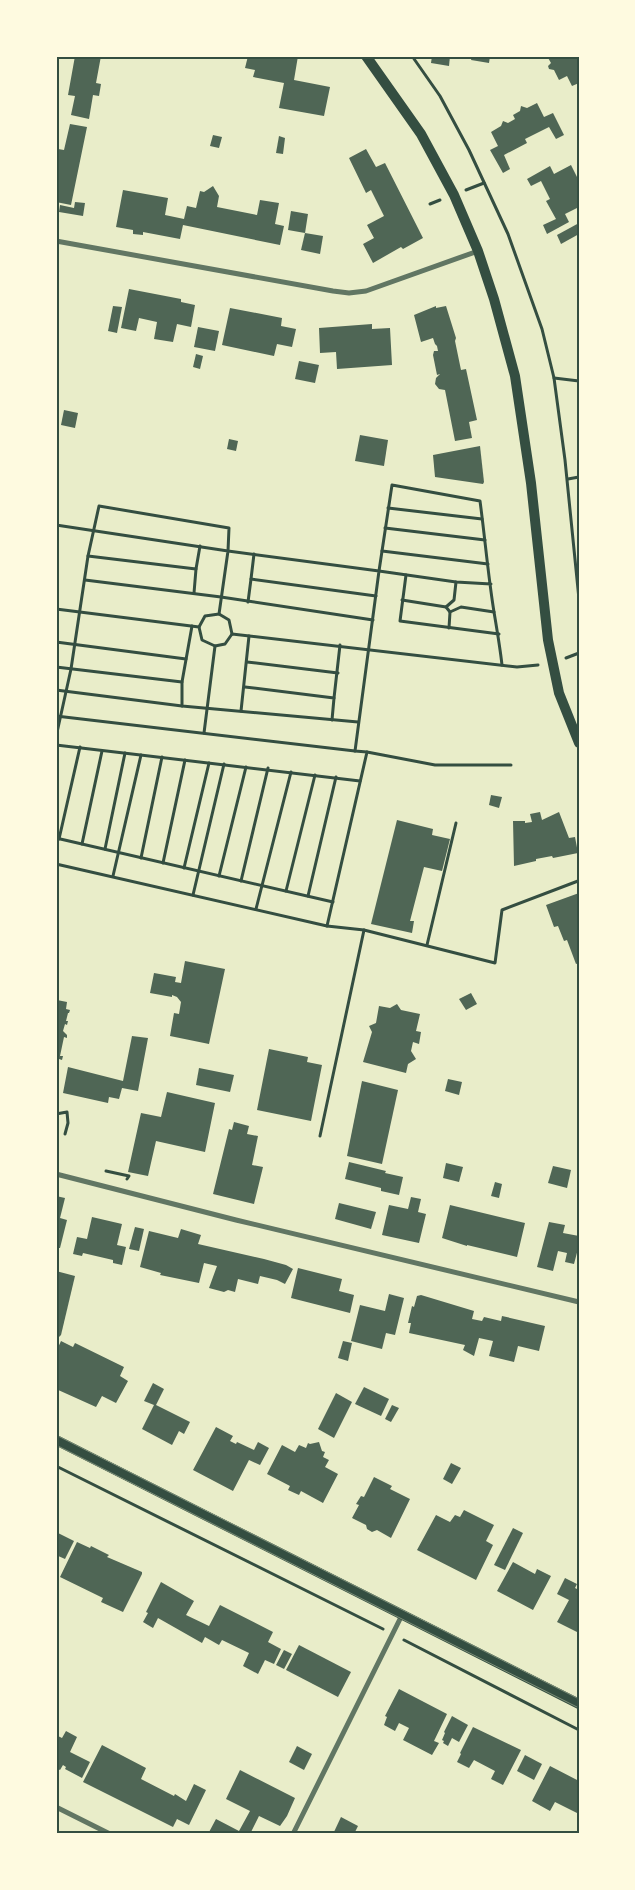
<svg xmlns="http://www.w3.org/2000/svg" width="635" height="1890" viewBox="0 0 635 1890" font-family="Quicksand,sans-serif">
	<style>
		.building { fill: #4f6655 }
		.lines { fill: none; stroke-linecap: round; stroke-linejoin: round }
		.path { stroke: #344e41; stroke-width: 3 }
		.minor { stroke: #617663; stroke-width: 5 }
		.secondary { stroke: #344e41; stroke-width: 10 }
		.tram { stroke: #7c8e77; stroke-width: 1 }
		.neatline { fill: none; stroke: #344e41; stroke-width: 2 }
	</style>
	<rect width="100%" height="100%" fill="#e9edc9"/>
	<!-- building -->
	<g class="building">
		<path d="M 75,56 L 101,56 L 96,83 L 101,84 L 99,96 L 93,95 L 89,119 L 71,115 L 75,96 L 68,95 Z"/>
		<path d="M 248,56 L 298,56 L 294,80 L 330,87 L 324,116 L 279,108 L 284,83 L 253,77 L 255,70 L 245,68 Z"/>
		<path d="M 432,56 L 450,56 L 449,66 L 431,63 Z"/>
		<path d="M 472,56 L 490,56 L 489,63 L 471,60 Z"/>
		<path d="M 547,56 L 578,56 L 579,83 L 572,86 L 567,76 L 559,80 L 554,70 L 549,69 L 548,66 L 551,63 Z"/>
		<path d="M 537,103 L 544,117 L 553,113 L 564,135 L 556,139 L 549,127 L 525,139 L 527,143 L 504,155 L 510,169 L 503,173 L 490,150 L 498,146 L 491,132 L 501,126 L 503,121 L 508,123 L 515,119 L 513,115 L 520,111 L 521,106 L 527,108 Z"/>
		<path d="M 70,124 L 87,127 L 71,205 L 56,202 L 56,156 L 58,149 L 64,150 Z"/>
		<path d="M 213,135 L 222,137 L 219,148 L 210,146 Z"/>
		<path d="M 279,136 L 285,138 L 283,154 L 276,153 Z"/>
		<path d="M 366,149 L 376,167 L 385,163 L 423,238 L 403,249 L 401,247 L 373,263 L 363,244 L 374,238 L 367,225 L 384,216 L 371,190 L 366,193 L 349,158 Z"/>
		<path d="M 571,165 L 579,181 L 579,184 L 577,185 L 579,189 L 579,207 L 565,214 L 569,222 L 547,234 L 543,225 L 556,219 L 546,201 L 550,199 L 541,181 L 531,186 L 527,179 L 550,166 L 554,174 Z"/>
		<path d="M 213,186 L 219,196 L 217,207 L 257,215 L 260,200 L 279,203 L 275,224 L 284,226 L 280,245 L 183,225 L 180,239 L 143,232 L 143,235 L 133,234 L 133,230 L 116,227 L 123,190 L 168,198 L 165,215 L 184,219 L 187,206 L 196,208 L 200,191 L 204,192 Z"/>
		<path d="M 75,202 L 85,203 L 83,216 L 59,212 L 60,205 L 74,208 Z"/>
		<path d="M 291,211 L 308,214 L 305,233 L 288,230 Z"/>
		<path d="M 579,223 L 579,234 L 561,244 L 557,235 Z"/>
		<path d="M 305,233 L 323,236 L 320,254 L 301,250 Z"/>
		<path d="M 129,289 L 181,299 L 181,302 L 195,305 L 191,327 L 177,324 L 173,342 L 154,339 L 157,322 L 139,318 L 136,331 L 121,328 Z"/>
		<path d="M 113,306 L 122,307 L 117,333 L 108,331 Z"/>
		<path d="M 436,306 L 436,308 L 446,306 L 456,338 L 455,341 L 461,370 L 466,369 L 477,420 L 469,422 L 472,438 L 455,441 L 445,390 L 439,389 L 435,384 L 436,378 L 440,374 L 437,375 L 433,355 L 434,351 L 438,351 L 437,346 L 435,344 L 433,338 L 421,342 L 414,315 Z"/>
		<path d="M 230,308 L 282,318 L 281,326 L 296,329 L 292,347 L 277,344 L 274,356 L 222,345 Z"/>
		<path d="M 372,324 L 372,329 L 390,328 L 392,365 L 337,369 L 336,352 L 320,353 L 319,328 Z"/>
		<path d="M 198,327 L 219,331 L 215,351 L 194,347 Z"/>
		<path d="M 196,354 L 203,356 L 200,369 L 193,367 Z"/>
		<path d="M 299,361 L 319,365 L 315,383 L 295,379 Z"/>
		<path d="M 64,410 L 78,413 L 75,428 L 61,425 Z"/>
		<path d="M 360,435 L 388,440 L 384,466 L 355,461 Z"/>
		<path d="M 229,439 L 238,441 L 236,451 L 227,449 Z"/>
		<path d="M 480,446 L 484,482 L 483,484 L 435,477 L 433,455 Z"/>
		<path d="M 491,795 L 502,797 L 499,808 L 489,805 Z"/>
		<path d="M 540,812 L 542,820 L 559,812 L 569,838 L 575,837 L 578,853 L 553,858 L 552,856 L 536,859 L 536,861 L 514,866 L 513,821 L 525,821 L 525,823 L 532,822 L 530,814 Z"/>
		<path d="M 397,820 L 433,829 L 432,835 L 450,839 L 442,871 L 424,867 L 410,921 L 414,921 L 412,933 L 371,924 Z"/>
		<path d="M 579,893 L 579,963 L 576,964 L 567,940 L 564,941 L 558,926 L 554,927 L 546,905 Z"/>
		<path d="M 185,961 L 225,969 L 209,1044 L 170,1036 L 174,1013 L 179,1014 L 181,1002 L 177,997 L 172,995 L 172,997 L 150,993 L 154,973 L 176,977 L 175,982 L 181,983 Z"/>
		<path d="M 471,993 L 477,1004 L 466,1010 L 459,999 Z"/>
		<path d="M 57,1000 L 67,1002 L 66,1009 L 70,1010 L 69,1013 L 68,1013 L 66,1021 L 68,1021 L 67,1025 L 65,1024 L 63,1031 L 67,1035 L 67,1038 L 64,1037 L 60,1056 L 63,1056 L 62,1060 L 59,1059 L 58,1064 L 56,1063 Z"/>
		<path d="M 397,1004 L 401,1010 L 420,1014 L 416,1031 L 421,1032 L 419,1044 L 413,1042 L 411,1051 L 416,1059 L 408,1064 L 406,1073 L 363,1062 L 372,1032 L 369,1026 L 376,1023 L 379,1006 L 390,1008 Z"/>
		<path d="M 132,1036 L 148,1038 L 138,1091 L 122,1088 L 119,1099 L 109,1097 L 108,1103 L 63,1093 L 68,1067 L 123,1081 Z"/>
		<path d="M 269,1049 L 308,1057 L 307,1062 L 322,1065 L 311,1121 L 257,1110 Z"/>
		<path d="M 199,1068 L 234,1075 L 230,1092 L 196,1085 Z"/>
		<path d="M 448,1079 L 462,1082 L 459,1095 L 445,1091 Z"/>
		<path d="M 362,1081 L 398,1090 L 382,1164 L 347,1156 Z"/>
		<path d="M 167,1092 L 215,1103 L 205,1152 L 156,1141 L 148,1176 L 128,1172 L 141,1113 L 161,1117 Z"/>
		<path d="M 234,1122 L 249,1126 L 247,1134 L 258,1136 L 252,1165 L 263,1167 L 254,1204 L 213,1194 L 229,1129 L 232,1130 Z"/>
		<path d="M 349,1162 L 386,1171 L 385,1173 L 403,1177 L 399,1195 L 381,1191 L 381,1188 L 345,1179 Z"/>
		<path d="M 446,1163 L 463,1167 L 459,1182 L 443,1178 Z"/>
		<path d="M 553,1166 L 571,1170 L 567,1188 L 548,1183 Z"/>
		<path d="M 495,1182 L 502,1184 L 499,1198 L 491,1196 Z"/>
		<path d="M 56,1196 L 65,1198 L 60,1218 L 67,1220 L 60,1248 L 56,1248 Z"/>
		<path d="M 411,1197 L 421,1199 L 418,1212 L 426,1214 L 419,1243 L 382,1235 L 389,1205 L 408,1209 Z"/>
		<path d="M 339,1203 L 376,1212 L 371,1229 L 335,1219 Z"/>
		<path d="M 450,1205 L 525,1223 L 517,1257 L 467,1245 L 467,1246 L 442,1238 Z"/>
		<path d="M 92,1217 L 122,1224 L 117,1245 L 126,1247 L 122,1265 L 113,1263 L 113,1260 L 83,1253 L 82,1256 L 73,1254 L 77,1237 L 87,1239 Z"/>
		<path d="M 549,1222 L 565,1225 L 563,1233 L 579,1236 L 579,1245 L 574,1264 L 565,1262 L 567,1253 L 558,1251 L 553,1271 L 537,1267 Z"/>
		<path d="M 135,1227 L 144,1229 L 139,1251 L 129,1249 Z"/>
		<path d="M 181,1229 L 201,1235 L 198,1244 L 264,1259 L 286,1265 L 293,1269 L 285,1284 L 277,1280 L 260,1276 L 258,1284 L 238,1279 L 235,1292 L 228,1290 L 224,1292 L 209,1288 L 217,1266 L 204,1263 L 199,1283 L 160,1275 L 161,1273 L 140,1267 L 149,1231 L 178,1238 Z"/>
		<path d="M 298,1268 L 342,1279 L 339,1291 L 354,1295 L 350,1313 L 291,1298 Z"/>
		<path d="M 56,1271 L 75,1276 L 61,1335 L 56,1340 Z"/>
		<path d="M 389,1294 L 404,1298 L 395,1335 L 386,1333 L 382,1349 L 351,1341 L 360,1305 L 385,1311 Z"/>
		<path d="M 421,1295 L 474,1311 L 472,1319 L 482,1321 L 484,1317 L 501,1321 L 502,1316 L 545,1326 L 539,1351 L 518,1346 L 514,1362 L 489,1356 L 493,1341 L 479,1338 L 474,1356 L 463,1350 L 465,1345 L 409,1333 L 411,1323 L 408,1323 L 412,1306 L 414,1307 L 417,1296 Z"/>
		<path d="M 61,1341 L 73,1347 L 75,1343 L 124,1367 L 120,1376 L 128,1381 L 116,1403 L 102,1396 L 96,1407 L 56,1389 L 56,1352 Z"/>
		<path d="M 343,1341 L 352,1343 L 348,1361 L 338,1358 Z"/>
		<path d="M 153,1383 L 164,1389 L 156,1405 L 190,1422 L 184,1434 L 179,1431 L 172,1445 L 142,1429 L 154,1405 L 144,1401 Z"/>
		<path d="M 364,1387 L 389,1399 L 381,1416 L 355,1404 Z"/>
		<path d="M 336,1393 L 352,1402 L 334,1438 L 318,1429 Z"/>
		<path d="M 392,1405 L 399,1408 L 391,1422 L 385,1419 Z"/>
		<path d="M 216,1427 L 233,1436 L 230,1441 L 236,1444 L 237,1442 L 254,1450 L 258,1442 L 269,1448 L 260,1465 L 249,1460 L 233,1491 L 193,1470 Z"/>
		<path d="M 319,1442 L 322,1451 L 325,1452 L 323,1457 L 329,1460 L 325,1467 L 338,1474 L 323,1503 L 301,1491 L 299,1495 L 288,1490 L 290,1486 L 267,1474 L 282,1445 L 295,1452 L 299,1445 L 306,1448 L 308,1443 L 310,1444 Z"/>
		<path d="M 451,1463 L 461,1468 L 452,1484 L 443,1479 Z"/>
		<path d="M 374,1477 L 392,1486 L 390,1489 L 410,1499 L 391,1538 L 377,1530 L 372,1532 L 367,1529 L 366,1525 L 352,1518 L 359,1505 L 356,1504 L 361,1496 L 364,1497 Z"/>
		<path d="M 464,1510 L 494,1525 L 486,1541 L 493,1545 L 476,1580 L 417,1550 L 436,1515 L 450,1522 L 455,1515 L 460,1517 Z"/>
		<path d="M 513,1528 L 523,1533 L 505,1570 L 494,1565 Z"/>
		<path d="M 56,1532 L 74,1541 L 65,1559 L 56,1555 Z"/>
		<path d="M 77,1542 L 90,1548 L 91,1546 L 109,1555 L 107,1557 L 142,1572 L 142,1574 L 123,1612 L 101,1602 L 103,1598 L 60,1577 Z"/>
		<path d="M 513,1562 L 535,1574 L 537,1569 L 551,1576 L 533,1610 L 497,1591 Z"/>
		<path d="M 565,1578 L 577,1584 L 575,1588 L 579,1590 L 579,1633 L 557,1622 L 569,1600 L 557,1594 Z"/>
		<path d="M 161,1582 L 194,1601 L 186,1615 L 209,1626 L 220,1605 L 273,1632 L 268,1642 L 281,1649 L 274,1664 L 265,1660 L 258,1674 L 243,1666 L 249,1653 L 222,1640 L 219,1645 L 205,1637 L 202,1643 L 158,1618 L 153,1628 L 143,1622 L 148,1613 L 146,1612 Z"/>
		<path d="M 299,1645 L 351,1672 L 338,1697 L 286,1670 Z"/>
		<path d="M 284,1650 L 292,1654 L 284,1669 L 276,1665 Z"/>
		<path d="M 399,1689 L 447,1714 L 434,1741 L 439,1743 L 432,1755 L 403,1740 L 409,1728 L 399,1723 L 395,1731 L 384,1725 L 387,1717 L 385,1716 Z"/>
		<path d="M 452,1716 L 468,1725 L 459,1742 L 452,1738 L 448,1746 L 443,1743 L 444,1741 L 442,1740 L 445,1733 L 444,1732 Z"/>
		<path d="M 473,1727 L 521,1750 L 503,1785 L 491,1779 L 495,1771 L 474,1760 L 469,1768 L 457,1762 L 461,1754 L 460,1753 Z"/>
		<path d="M 66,1731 L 77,1737 L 70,1752 L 90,1762 L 82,1778 L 65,1769 L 66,1767 L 63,1765 L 60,1770 L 56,1768 L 56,1735 L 62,1738 Z"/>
		<path d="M 102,1745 L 146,1768 L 141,1779 L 174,1796 L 175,1794 L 186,1801 L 194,1784 L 206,1790 L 189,1825 L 177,1819 L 173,1827 L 83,1782 Z"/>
		<path d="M 297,1746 L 312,1754 L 304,1770 L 289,1762 Z"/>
		<path d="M 525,1755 L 542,1764 L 534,1780 L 517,1771 Z"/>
		<path d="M 550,1766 L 579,1781 L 579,1814 L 555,1802 L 550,1811 L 532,1801 Z"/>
		<path d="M 240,1770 L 295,1798 L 287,1816 L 280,1826 L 259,1816 L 250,1834 L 208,1834 L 216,1819 L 239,1831 L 250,1811 L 226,1799 Z"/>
		<path d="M 341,1817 L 358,1826 L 354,1834 L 333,1834 Z"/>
	</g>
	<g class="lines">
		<!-- path -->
		<g class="path">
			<path d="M 412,56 L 440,96 L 469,150 L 508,234 L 542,329 L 554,378 L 565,460 L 579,599"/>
			<path d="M 466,190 L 484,183"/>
			<path d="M 430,204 L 440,200"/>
			<path d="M 554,378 L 579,381"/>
			<path d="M 568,479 L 579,477"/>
			<path d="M 388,508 L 482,519"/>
			<path d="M 56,525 L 228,551 L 219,614 L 205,616 L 199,627"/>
			<path d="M 385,528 L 485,540"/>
			<path d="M 382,551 L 488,564"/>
			<path d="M 88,556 L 196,569 L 200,546"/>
			<path d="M 406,575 L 400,621 L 499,634"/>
			<path d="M 251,579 L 254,554"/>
			<path d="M 85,580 L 221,597 L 373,620"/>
			<path d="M 491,584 L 456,582 L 379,571 L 392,485 L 480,501 C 485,538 488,575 494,612 C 497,630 500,647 502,665"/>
			<path d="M 194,593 L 196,569"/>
			<path d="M 402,600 L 446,607 L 450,612"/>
			<path d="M 248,602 L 251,579 L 376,596"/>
			<path d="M 446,607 L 454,600 L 456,582"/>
			<path d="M 56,609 L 199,627 L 202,640 L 215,646 L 225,644 L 232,634 L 517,667 L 538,665"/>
			<path d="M 219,614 L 229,620 L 232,634"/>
			<path d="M 192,626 L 182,682 L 182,706 L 358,722"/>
			<path d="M 449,628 L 450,612 L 461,607 L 494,612"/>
			<path d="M 56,642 L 186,659"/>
			<path d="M 566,658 L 579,653"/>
			<path d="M 247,662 L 338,673"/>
			<path d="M 56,667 L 182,682"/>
			<path d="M 245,687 L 334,698 L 332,720"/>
			<path d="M 56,690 L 182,706"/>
			<path d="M 334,698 L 340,645"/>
			<path d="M 241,711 L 249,636"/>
			<path d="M 56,716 L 355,751"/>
			<path d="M 204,733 L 215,646"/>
			<path d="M 56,737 L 71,669 L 88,556 L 99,506 L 229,528 L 228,551 L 379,571 L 355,751 L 367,752 L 327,926 L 56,864"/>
			<path d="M 56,745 L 360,781"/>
			<path d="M 367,752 L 435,765 L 511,765"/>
			<path d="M 56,838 L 333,902"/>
			<path d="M 59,839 L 80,747"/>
			<path d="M 82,844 L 102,751"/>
			<path d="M 105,849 L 125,753"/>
			<path d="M 141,858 L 162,757"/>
			<path d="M 163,863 L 185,760"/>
			<path d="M 184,868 L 209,763"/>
			<path d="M 113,876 L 141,755"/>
			<path d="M 219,876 L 246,767"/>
			<path d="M 241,881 L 268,768"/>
			<path d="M 286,891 L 315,775"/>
			<path d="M 193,895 L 224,764"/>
			<path d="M 308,896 L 336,777"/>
			<path d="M 256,909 L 291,772"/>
			<path d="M 327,926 L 364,930"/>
			<path d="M 427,945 L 456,823"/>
			<path d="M 56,1114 L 67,1112 L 68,1123 L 65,1134"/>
			<path d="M 320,1136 L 364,930 L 495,963 L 502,910 L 578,881 L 579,882"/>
			<path d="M 106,1171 L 129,1176 L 127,1179"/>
			<path d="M 56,1466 L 383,1629"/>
			<path d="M 404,1640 L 579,1730"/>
		</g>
		<!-- minor -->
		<g class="minor">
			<path d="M 56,241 L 333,291 L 349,293 L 366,291 L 478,251"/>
			<path d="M 56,1174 L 236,1220 L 579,1302"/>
			<path d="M 56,1807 L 110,1834"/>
			<path d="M 293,1834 L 402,1615"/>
		</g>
		<!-- secondary -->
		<g class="secondary">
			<path d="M 366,56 L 421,134 L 454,195 L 478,251 L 494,299 L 515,376 L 531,483 L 548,640 L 559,693 L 579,743"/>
			<path d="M 56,1440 L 579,1704"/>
		</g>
		<!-- tram -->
		<g class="tram">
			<path d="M 56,1435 L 579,1699"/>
			<path d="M 56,1445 L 579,1708"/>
		</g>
	</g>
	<!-- border -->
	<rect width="635" height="1890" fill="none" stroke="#fefae0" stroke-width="115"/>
	<rect x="58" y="58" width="520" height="1774" class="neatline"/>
</svg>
